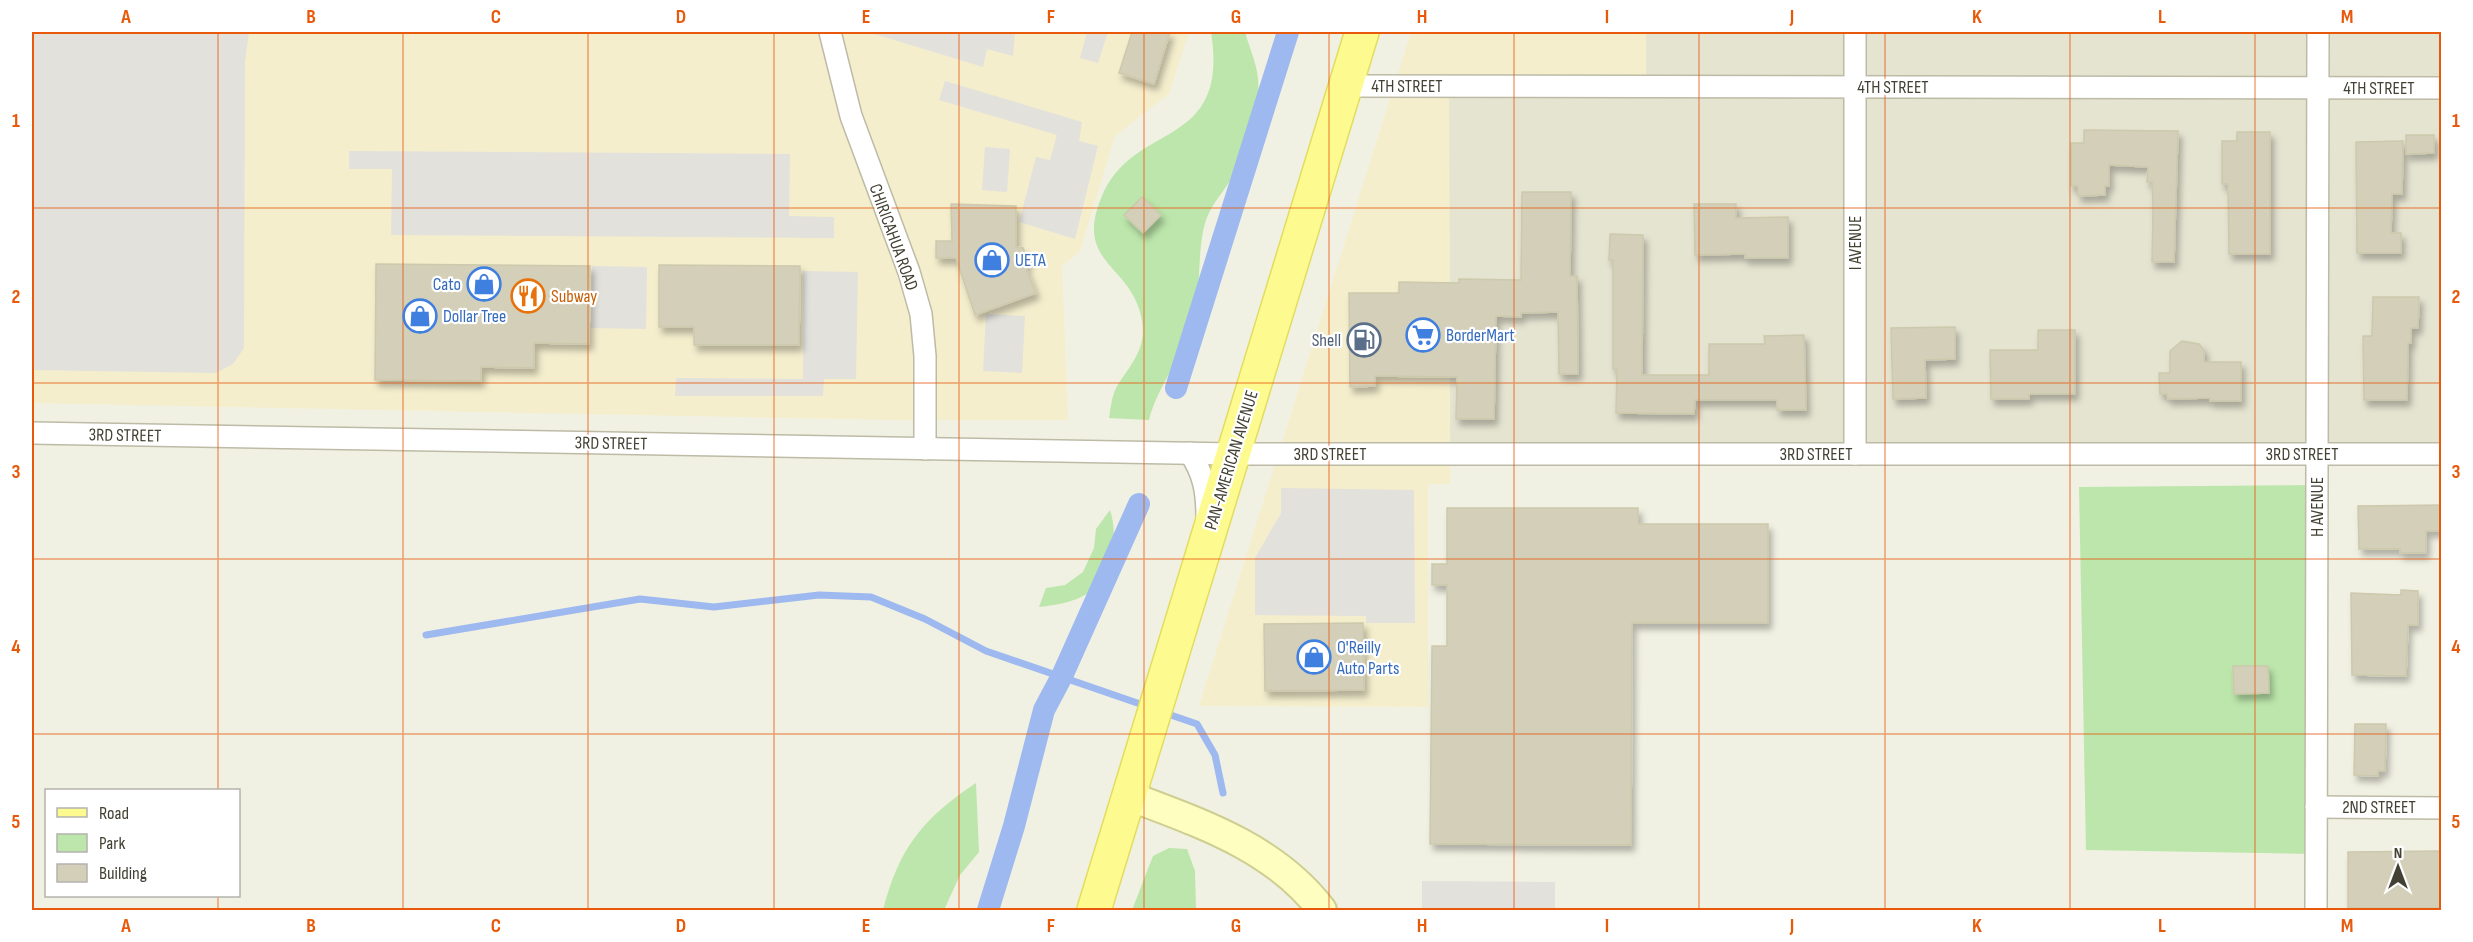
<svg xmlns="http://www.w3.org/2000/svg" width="2473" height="942" viewBox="0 0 2473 942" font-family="'Sofia Sans Condensed',sans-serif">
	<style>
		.residential { fill: #e5e4d1 }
		.commercial { fill: #f4eecd }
		.green { fill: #bce6ab }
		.parking { fill: #e2e1dc }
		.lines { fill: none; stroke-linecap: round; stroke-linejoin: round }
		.stream { stroke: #9eb9ef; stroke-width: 7 }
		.canal { stroke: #9eb9ef; stroke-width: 22 }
		.building { fill: #d3cfb9; stroke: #cdc9ac; stroke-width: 1.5; filter: url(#shadow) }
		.minor-casing { stroke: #bdbba6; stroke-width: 24 }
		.secondary-casing { stroke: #cece91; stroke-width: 32 }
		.primary-casing { stroke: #e2dd60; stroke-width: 36 }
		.minor { stroke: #fff; stroke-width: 21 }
		.secondary { stroke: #fdfec0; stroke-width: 28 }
		.primary { stroke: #fdfb90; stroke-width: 33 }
		.grid { fill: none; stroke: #e8590c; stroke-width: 1.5; stroke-opacity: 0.55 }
		.labels { text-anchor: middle; stroke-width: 4.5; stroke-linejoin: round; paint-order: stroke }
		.street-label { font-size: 18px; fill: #434133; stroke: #fff }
		.shop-label { font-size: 18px; fill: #366cbe; stroke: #fff; text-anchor: start }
		.food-label { font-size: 18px; fill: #c56008; stroke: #fff; text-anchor: start }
		.service-label { font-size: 18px; fill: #4e5e75; stroke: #fff; text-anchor: end }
		.neatline { fill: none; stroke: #e8590c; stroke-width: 2 }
		.grid-label { font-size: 20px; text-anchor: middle; font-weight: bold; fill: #e8590c }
	</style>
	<defs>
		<filter id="shadow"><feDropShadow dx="3.5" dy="6" stdDeviation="3" flood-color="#0004"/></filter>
	</defs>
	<rect width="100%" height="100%" fill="#f1f1e3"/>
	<!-- residential -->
	<path class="residential" d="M 1646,32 L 2441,32 L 2441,455 L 1450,453 L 1449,86 L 1646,86 Z"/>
	<!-- commercial -->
	<g class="commercial">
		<path d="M 32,32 L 1189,32 L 1169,94 L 1115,136 L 1080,251 L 1062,266 L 1068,420 L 894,420 L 32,403 Z"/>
		<path d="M 1411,32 L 1646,32 L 1646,87 L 1449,87 L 1450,484 L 1428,484 L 1428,707 L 1199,706 Z"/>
	</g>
	<!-- green -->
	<g class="green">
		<path d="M 1211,32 L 1245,32 C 1248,43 1253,55 1256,67 C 1264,101 1252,142 1235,173 C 1227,187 1215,200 1208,215 C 1196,242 1202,288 1194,320 C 1184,357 1158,384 1149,420 L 1109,418 C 1111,406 1112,393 1119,383 C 1135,359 1149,344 1140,312 C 1127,264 1074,261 1102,196 C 1134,120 1230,151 1211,32 Z"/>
		<path d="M 2317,485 L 2316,854 L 2086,850 L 2079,487 Z"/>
		<path d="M 1110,510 C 1118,535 1114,566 1096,586 C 1084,601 1057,605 1039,607 L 1046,588 L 1065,585 L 1083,572 L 1094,548 L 1096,529 Z"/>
		<path d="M 976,783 L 979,852 L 960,875 L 944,910 L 883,910 C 899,848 923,818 976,783 Z"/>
		<path d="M 1169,848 L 1187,849 L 1195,871 L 1196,910 L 1132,910 L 1153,856 Z"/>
	</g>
	<!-- parking -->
	<g class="parking">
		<path d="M 32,32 L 249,32 L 245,61 L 244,348 L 233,364 L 216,373 L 32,370 Z"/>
		<path d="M 868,32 L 1015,32 L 1013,56 L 987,49 L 983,67 Z"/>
		<path d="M 1087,32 L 1108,32 L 1098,63 L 1080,58 Z"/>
		<path d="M 945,81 L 1082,122 L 1079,141 L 1098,146 L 1075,239 L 1019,222 L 1036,157 L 1050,160 L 1057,135 L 939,100 Z"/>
		<path d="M 985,147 L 1010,149 L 1007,192 L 982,190 Z"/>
		<path d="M 349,151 L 790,154 L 789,216 L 834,217 L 834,238 L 391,235 L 392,169 L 349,169 Z"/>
		<path d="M 592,266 L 647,267 L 646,329 L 591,328 Z"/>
		<path d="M 803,271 L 858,272 L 856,379 L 824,379 L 823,396 L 675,396 L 676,378 L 803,379 Z"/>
		<path d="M 986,314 L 1025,316 L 1022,373 L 983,371 Z"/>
		<path d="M 1281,488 L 1414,490 L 1415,623 L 1366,623 L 1366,616 L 1255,615 L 1255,558 L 1281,513 Z"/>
		<path d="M 1422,881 L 1555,882 L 1555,910 L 1422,910 Z"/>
	</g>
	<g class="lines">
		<!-- stream -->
		<g class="stream">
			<path d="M 426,635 L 640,599 L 714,607 L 819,595 L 871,597 L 925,619 L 986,651 L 1146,706"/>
			<path d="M 1162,712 L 1197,724 L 1215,755 L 1223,793"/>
		</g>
		<!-- canal -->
		<g class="canal">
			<path d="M 1176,388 L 1288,32"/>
			<path d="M 988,910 L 1014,826 L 1044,710 L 1062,676 L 1139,504"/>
		</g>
	</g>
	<!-- building -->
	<g class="building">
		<path d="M 1132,32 L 1170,32 L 1154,84 L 1119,73 Z"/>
		<path d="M 2084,130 L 2178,131 L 2174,262 L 2152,262 L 2153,209 L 2152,182 L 2147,182 L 2148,167 L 2109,165 L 2109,186 L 2105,186 L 2105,195 L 2078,196 L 2078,186 L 2071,186 L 2071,143 L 2084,143 Z"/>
		<path d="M 2237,132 L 2270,132 L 2270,254 L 2229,254 L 2228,184 L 2222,184 L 2222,141 L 2237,141 Z"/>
		<path d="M 2406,135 L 2434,135 L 2434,153 L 2406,154 Z"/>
		<path d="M 2403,141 L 2402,194 L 2392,194 L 2391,233 L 2401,233 L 2401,253 L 2357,253 L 2356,142 Z"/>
		<path d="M 1522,192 L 1571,192 L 1570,276 L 1577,276 L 1578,374 L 1559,374 L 1558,312 L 1521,313 L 1521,317 L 1496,316 L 1494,419 L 1456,419 L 1457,377 L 1375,376 L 1375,386 L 1350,387 L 1349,293 L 1399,293 L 1399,282 L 1459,283 L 1459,279 L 1521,280 Z"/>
		<path d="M 1142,197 L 1161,215 L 1143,233 L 1124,215 Z"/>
		<path d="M 951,204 L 1016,206 L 1016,247 L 1023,248 L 1029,261 L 1025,266 L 1036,293 L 975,315 L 956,258 L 936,258 L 936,241 L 952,241 Z"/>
		<path d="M 1694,204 L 1736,204 L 1736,218 L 1788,217 L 1788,258 L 1745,258 L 1745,254 L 1695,255 Z"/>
		<path d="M 1610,234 L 1643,235 L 1642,375 L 1709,375 L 1709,344 L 1765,344 L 1764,336 L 1804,335 L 1806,410 L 1777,410 L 1777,400 L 1695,400 L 1694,414 L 1616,413 L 1617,369 L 1613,369 L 1613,260 L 1609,260 Z"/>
		<path d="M 376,264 L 590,266 L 589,344 L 534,343 L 534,368 L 481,367 L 481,381 L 375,380 Z"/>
		<path d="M 659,265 L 800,266 L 799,345 L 694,345 L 694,327 L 659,327 Z"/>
		<path d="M 2373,297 L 2419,297 L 2418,328 L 2411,328 L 2411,343 L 2408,343 L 2407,400 L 2364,400 L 2363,336 L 2372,336 Z"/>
		<path d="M 1955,327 L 1955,359 L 1925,360 L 1926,398 L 1893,399 L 1891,328 Z"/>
		<path d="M 2038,330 L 2075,330 L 2075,394 L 2029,394 L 2029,399 L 1991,399 L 1990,350 L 2038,350 Z"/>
		<path d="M 2182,341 L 2199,344 L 2204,350 L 2204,362 L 2241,362 L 2241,401 L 2210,401 L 2210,398 L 2168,399 L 2167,394 L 2160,394 L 2159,373 L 2170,373 L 2170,351 Z"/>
		<path d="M 2442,505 L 2442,531 L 2426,531 L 2426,553 L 2400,553 L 2400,549 L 2359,549 L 2358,506 Z"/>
		<path d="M 1447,508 L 1638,508 L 1638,524 L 1768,524 L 1768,623 L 1632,623 L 1631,845 L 1430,844 L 1432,646 L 1447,646 L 1447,585 L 1432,585 L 1432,564 L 1447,564 Z"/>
		<path d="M 2401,590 L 2418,591 L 2418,625 L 2408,625 L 2406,676 L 2352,675 L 2351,593 L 2401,595 Z"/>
		<path d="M 1363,623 L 1364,690 L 1265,691 L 1264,624 Z"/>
		<path d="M 2233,666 L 2268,666 L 2269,693 L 2234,694 Z"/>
		<path d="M 2355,724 L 2386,724 L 2385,771 L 2378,771 L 2378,776 L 2354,775 Z"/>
		<path d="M 2442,851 L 2442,908 L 2348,908 L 2348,852 Z"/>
	</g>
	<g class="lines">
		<!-- minor casing -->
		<g class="minor-casing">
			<g id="minor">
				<path d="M 830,32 L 851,116 L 909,272 L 921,314 L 925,356 L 925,449"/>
				<path d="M 1855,32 L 1855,454"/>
				<path d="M 1345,86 L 2442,88"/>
				<path d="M 32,433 L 1233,454 L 2442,454"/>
				<path d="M 1190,453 C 1204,474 1207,492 1207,518"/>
				<path d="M 2316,807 L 2442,808"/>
				<path d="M 2316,910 L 2318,32"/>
			</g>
		</g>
		<!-- secondary casing -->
		<g class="secondary-casing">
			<path id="secondary" d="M 1129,796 C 1200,823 1274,847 1322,910"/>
		</g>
		<!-- primary casing -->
		<g class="primary-casing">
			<path id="primary" d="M 1094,910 L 1362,32"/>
		</g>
		<!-- minor -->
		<use href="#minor" class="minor"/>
		<!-- secondary -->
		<use href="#secondary" class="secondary"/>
		<!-- primary -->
		<use href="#primary" class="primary"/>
	</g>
	<!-- grid -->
	<path class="grid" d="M 218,32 L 218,790M 403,32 L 403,910M 588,32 L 588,910M 774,32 L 774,910M 959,32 L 959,910M 1144,32 L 1144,910M 1329,32 L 1329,910M 1514,32 L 1514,910M 1699,32 L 1699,910M 1885,32 L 1885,910M 2070,32 L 2070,910M 2255,32 L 2255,910M 32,208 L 2442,208M 32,383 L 2442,383M 32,559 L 2442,559M 32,734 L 2442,734M 218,896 L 218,910"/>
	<!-- icons -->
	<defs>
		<g id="shop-ring" transform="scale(1.725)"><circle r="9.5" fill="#fff" stroke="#3f7fe0" stroke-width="1.5"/><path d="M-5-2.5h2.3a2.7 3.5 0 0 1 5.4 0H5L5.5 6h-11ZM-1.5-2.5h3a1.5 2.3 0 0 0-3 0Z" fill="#3f7fe0"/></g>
		<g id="restaurant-ring" transform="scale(1.725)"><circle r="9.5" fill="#fff" stroke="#e8710a" stroke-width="1.5"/><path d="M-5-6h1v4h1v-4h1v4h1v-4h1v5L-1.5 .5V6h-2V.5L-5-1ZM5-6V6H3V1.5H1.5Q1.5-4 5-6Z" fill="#e8710a"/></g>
		<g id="supermarket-ring" transform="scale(1.725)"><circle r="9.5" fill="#fff" stroke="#3f7fe0" stroke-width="1.5"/><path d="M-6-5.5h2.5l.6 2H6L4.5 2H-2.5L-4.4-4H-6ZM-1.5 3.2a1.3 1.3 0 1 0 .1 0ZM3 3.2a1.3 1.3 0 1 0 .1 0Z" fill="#3f7fe0"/></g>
		<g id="fuel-ring" transform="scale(1.725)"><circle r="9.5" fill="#fff" stroke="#5c6f8a" stroke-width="1.5"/><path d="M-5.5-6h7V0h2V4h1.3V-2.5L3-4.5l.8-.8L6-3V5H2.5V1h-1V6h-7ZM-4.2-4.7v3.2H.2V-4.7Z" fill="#5c6f8a"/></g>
	</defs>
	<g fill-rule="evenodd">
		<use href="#shop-ring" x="992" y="260"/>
		<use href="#shop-ring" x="484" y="284"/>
		<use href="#restaurant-ring" x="528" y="296"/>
		<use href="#shop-ring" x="420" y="316"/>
		<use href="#supermarket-ring" x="1423" y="335"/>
		<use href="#fuel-ring" x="1364" y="340"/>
		<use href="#shop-ring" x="1314" y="657"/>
	</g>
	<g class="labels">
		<!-- street labels -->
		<g class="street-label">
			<text x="1407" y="92">4TH STREET</text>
			<text x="1893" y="93">4TH STREET</text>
			<text x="2379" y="94">4TH STREET</text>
			<text transform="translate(894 237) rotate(70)" y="6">CHIRICAHUA ROAD</text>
			<text transform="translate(1855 243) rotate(-90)" y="6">I AVENUE</text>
			<text transform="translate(125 435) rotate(1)" y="6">3RD STREET</text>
			<text transform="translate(611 443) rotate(1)" y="6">3RD STREET</text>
			<text x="1330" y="460">3RD STREET</text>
			<text x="1816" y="460">3RD STREET</text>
			<text x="2302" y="460">3RD STREET</text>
			<text transform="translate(1231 460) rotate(-73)" y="6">PAN-AMERICAN AVENUE</text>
			<text transform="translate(2317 507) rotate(-90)" y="6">H AVENUE</text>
			<text x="2379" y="813">2ND STREET</text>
		</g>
		<!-- shop labels -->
		<g class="shop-label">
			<text x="1015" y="266">UETA</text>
			<text x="461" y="290" text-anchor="end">Cato</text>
			<text x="443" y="322">Dollar Tree</text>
			<text x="1446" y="341">BorderMart</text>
			<text x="1337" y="653">O'Reilly<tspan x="1337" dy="21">Auto Parts</tspan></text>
		</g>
		<!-- food labels -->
		<g class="food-label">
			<text x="551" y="302">Subway</text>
		</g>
		<!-- service labels -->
		<g class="service-label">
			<text x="1341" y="346">Shell</text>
		</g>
	</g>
	<!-- border -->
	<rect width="2473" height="942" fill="none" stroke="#ffffff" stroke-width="66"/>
	<!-- legend -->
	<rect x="45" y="789" width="195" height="108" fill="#ffffff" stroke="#b4b3ad" stroke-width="1.5"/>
	<rect x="57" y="808" width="30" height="9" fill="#fdfb90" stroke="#b4b3ad" stroke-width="1.5"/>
	<text x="99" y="819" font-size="18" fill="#434133">Road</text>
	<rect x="57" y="834" width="30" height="18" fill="#bce6ab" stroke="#b4b3ad" stroke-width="1.5"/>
	<text x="99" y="849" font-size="18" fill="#434133">Park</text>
	<rect x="57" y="864" width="30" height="18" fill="#d3cfb9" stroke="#b4b3ad" stroke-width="1.5"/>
	<text x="99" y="879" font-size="18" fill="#434133">Building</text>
	<!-- north arrow -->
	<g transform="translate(2398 867)" stroke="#ffffff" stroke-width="4.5" paint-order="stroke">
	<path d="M0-4.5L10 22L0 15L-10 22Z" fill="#434133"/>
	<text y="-9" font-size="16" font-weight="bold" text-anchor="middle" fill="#434133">N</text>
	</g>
	<rect x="33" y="33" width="2407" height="876" class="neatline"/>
	<g class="grid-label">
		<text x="126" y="23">A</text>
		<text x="311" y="23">B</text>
		<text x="496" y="23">C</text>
		<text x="681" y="23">D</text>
		<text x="866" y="23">E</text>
		<text x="1051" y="23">F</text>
		<text x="1236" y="23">G</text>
		<text x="1422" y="23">H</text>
		<text x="1607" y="23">I</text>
		<text x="1792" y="23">J</text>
		<text x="1977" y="23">K</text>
		<text x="2162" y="23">L</text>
		<text x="2347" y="23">M</text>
		<text x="16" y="127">1</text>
		<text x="2456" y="127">1</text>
		<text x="16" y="303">2</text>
		<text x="2456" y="303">2</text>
		<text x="16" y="478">3</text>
		<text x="2456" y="478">3</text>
		<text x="16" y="653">4</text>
		<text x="2456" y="653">4</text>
		<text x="16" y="828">5</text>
		<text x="2456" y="828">5</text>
		<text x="126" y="932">A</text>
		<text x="311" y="932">B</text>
		<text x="496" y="932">C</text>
		<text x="681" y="932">D</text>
		<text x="866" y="932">E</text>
		<text x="1051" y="932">F</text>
		<text x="1236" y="932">G</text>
		<text x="1422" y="932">H</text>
		<text x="1607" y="932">I</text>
		<text x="1792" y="932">J</text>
		<text x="1977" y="932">K</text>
		<text x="2162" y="932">L</text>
		<text x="2347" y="932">M</text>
	</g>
</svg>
